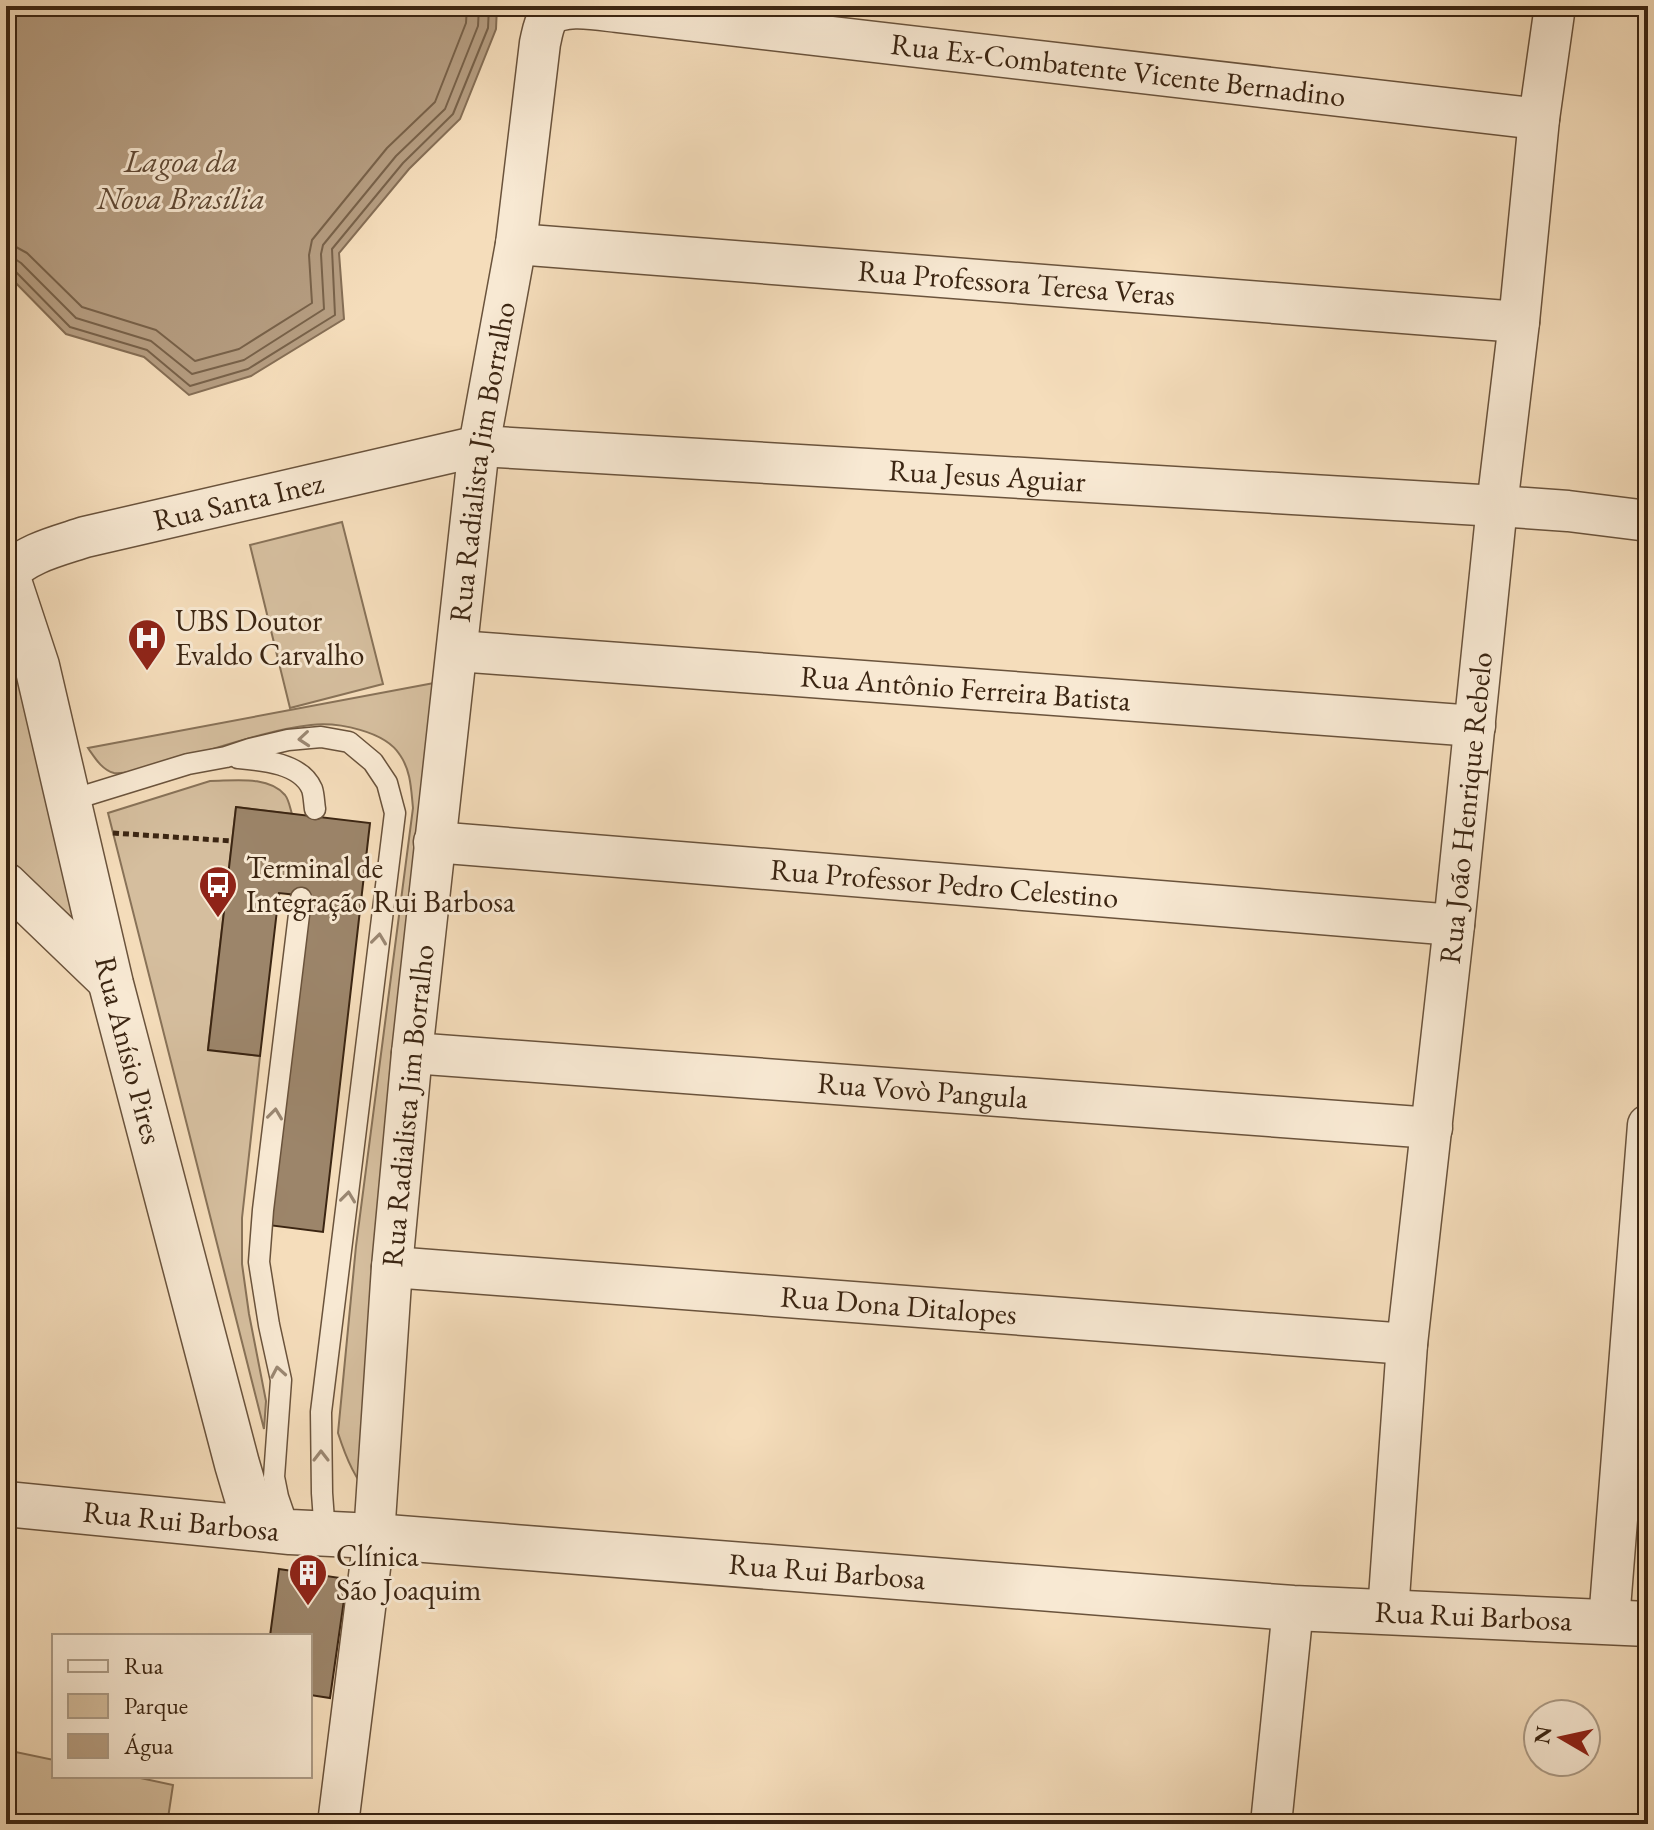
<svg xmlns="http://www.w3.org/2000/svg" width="1654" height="1830" viewBox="0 0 1654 1830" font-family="'EB Garamond',serif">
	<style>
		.green { fill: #d5be9e; stroke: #887258; stroke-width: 2 }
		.water { fill: #b69e82; stroke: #856e55; stroke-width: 2 }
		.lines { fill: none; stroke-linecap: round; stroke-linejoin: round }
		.shore { stroke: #78624a; stroke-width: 2 }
		.building { fill: #9c856a; stroke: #3b2512; stroke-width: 2 }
		.service-casing { stroke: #6a533c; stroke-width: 23 }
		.minor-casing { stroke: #6a533c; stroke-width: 43 }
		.tertiary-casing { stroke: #6a533c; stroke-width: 47 }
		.path { stroke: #3b2512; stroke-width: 5; stroke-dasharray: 6 4; stroke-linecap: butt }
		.service { stroke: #f8e9d3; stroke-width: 20 }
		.minor { stroke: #f8e9d3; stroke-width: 40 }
		.tertiary { stroke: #f8e9d3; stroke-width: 44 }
		.oneway { stroke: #9a8772 }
		.labels { text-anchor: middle; stroke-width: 6; stroke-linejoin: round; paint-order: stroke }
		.street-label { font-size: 30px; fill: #3b2512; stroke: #f8e9d3 }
		.poi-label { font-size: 30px; fill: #3b2512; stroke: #f8e9d3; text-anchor: start }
		.water-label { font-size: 32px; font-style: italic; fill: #604934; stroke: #f8e9d3 }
	</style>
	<rect width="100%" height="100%" fill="#f5ddbb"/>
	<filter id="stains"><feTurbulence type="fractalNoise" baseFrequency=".0025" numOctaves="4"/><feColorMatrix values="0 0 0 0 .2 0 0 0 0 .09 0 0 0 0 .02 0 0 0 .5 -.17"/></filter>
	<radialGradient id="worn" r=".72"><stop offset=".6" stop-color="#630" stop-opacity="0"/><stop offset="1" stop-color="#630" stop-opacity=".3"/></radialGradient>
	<!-- green -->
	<g class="green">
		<path d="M 342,522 L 383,684 L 290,708 L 250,545 Z"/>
		<path d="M 13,644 L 77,923 L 6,857 L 6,654 Z"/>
		<path d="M 450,680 L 373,1501 C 355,1478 347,1461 338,1433 L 356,1246 L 413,808 C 411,789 411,771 400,755 C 385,731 338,722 311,725 C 266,730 213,750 168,762 C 155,765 127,775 114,773 C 102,770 95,758 88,748 Z"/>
		<path d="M 210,781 C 233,781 268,775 285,795 C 289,800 290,808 292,814 L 236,807 L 208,1049 L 260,1056 L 242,1218 L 242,1264 L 249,1314 L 266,1401 L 264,1429 L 108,813 Z"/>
		<path d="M 6,1750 L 54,1760 L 54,1776 L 131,1776 L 173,1785 L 168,1818 L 188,1824 L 6,1824 Z"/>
	</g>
	<!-- water -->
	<path class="water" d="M 6,6 L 497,6 L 496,29 L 460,119 L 409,169 L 339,253 L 344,319 L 251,376 L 189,395 L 144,357 L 66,334 L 6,273 Z"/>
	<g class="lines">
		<!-- shore -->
		<g class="shore">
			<path d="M 6,246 L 16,247 L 27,253 L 82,307 L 156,330 L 195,361 L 239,349 L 312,303 L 309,255 L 312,240 L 387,148 L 435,102 L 466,23 L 467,6"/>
			<path d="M 6,258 L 15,259 L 21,263 L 76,318 L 151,341 L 192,374 L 244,360 L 324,309 L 321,254 L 323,245 L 396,156 L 445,109 L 478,26 L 479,6"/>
			<path d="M 6,268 L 15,271 L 70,327 L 147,350 L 190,386 L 248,369 L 335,315 L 332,249 L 403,163 L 453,114 L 488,28 L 489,6"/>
		</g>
	</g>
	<!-- building -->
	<g class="building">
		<path d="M 236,807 L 370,823 L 323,1232 L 268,1225 L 306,896 L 279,893 L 260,1056 L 208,1050 Z"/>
		<path d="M 279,1569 L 347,1579 L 330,1698 L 310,1695 L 310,1636 L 270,1636 Z"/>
	</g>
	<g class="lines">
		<!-- service casing -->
		<g class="service-casing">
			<g id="service">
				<path d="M 238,758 C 262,760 301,763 312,789 C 314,795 314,803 315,809"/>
				<path d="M 68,801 L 188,764 L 226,757 L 250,749 L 288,740 L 321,737 L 349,742 L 373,762 L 387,783 L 395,813 L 321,1412 L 322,1493 L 325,1534"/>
				<path d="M 290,1532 L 278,1497 L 274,1477 L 281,1380 L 269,1325 L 259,1262 L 263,1210 L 301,898"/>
			</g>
		</g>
		<!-- minor casing -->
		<g class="minor-casing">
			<g id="minor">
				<path id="s1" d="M 516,244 L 1519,322"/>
				<path id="s2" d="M 6,575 C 26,553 58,546 85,537 L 479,446 L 1497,506 L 1568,511 L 1648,521"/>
				<path id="s3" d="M 457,651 L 1475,726"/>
				<path id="s4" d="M 434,842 L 1454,925"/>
				<path d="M 6,883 L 111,984"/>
				<path id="s5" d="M 412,1053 L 1432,1128"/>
				<path id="s6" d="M 392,1267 L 1407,1344"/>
				<path id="s7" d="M 1388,1612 L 1407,1344 L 1454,925 L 1497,506 L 1519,322 L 1539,119 L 1555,6"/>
				<path d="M 1609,1621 L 1648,1125"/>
				<path id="s8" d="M 338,1824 L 374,1536 L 392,1267 L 412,1053 L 479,446 L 516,244 L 540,43 C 542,35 543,25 548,18 C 559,2 600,10 617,12 L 1539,119"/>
				<path d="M 1271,1824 L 1293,1608"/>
			</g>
		</g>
		<!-- tertiary casing -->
		<g class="tertiary-casing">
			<g id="tertiary">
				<path id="s9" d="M 6,572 L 37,666 L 111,984 L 237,1464 L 256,1528"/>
				<path id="s10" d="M 6,1504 L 290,1532 L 374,1536 L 1293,1608 L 1648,1624"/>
			</g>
		</g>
		<!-- path -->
		<path class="path" d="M 113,833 L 232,841"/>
		<!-- service -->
		<use href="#service" class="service"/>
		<!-- minor -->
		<use href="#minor" class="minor"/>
		<!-- tertiary -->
		<use href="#tertiary" class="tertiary"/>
	</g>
	<!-- one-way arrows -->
	<defs><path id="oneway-chevron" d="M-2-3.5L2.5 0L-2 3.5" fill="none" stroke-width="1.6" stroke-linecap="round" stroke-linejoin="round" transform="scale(2)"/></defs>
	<g class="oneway">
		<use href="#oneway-chevron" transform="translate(304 739) rotate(175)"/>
		<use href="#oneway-chevron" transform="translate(379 939) rotate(-83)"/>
		<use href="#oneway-chevron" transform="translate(275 1114) rotate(-83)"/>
		<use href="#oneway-chevron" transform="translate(348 1197) rotate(-83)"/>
		<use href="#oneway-chevron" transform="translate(278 1372) rotate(-100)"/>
		<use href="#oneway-chevron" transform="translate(321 1456) rotate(-90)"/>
	</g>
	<!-- icons -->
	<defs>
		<g id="hospital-pin" transform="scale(2)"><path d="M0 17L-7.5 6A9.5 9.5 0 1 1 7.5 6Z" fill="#8f2418" stroke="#f8e9d3"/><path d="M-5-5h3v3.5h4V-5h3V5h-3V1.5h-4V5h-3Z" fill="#fff"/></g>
		<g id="bus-pin" transform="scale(2)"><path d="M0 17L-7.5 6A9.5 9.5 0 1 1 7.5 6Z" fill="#8f2418" stroke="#f8e9d3"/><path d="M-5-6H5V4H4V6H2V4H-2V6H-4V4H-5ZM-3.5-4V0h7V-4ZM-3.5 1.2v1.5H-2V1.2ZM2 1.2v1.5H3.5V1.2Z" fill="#fff"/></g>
		<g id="building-pin" transform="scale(2)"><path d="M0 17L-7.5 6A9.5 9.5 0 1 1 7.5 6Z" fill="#8f2418" stroke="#f8e9d3"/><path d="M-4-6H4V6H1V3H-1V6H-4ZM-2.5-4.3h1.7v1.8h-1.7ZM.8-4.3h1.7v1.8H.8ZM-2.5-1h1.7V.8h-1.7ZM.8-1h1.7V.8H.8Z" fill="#fff"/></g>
	</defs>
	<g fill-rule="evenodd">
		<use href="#hospital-pin" x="147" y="638"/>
		<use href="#bus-pin" x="218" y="885"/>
		<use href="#building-pin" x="308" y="1573"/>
	</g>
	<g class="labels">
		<!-- street labels -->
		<g class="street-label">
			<text dy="10" stroke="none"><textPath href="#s8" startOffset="2396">Rua Ex-Combatente Vicente Bernadino</textPath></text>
			<text dy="10" stroke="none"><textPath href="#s1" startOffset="502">Rua Professora Teresa Veras</textPath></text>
			<text dy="10" stroke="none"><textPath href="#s8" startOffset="1370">Rua Radialista Jim Borralho</textPath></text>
			<text dy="10" stroke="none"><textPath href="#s2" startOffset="1002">Rua Jesus Aguiar</textPath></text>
			<text dy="10" stroke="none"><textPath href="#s2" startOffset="246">Rua Santa Inez</textPath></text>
			<text dy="10" stroke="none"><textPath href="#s3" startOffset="510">Rua Antônio Ferreira Batista</textPath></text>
			<text dy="10" stroke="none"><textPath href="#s7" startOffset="808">Rua João Henrique Rebelo</textPath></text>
			<text dy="10" stroke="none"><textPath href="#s4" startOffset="512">Rua Professor Pedro Celestino</textPath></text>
			<text dy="10" stroke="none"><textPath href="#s9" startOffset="494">Rua Anísio Pires</textPath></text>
			<text dy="10" stroke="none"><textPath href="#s5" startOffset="512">Rua Vovò Pangula</textPath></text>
			<text dy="10" stroke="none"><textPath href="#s8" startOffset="722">Rua Radialista Jim Borralho</textPath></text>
			<text dy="10" stroke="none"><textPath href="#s6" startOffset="508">Rua Dona Ditalopes</textPath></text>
			<text dy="10" stroke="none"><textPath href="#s10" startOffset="176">Rua Rui Barbosa</textPath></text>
			<text dy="10" stroke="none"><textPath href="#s10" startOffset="824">Rua Rui Barbosa</textPath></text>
			<text dy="10" stroke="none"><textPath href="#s10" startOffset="1472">Rua Rui Barbosa</textPath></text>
		</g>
		<!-- poi labels -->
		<g class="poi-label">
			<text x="175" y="631">UBS Doutor<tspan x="175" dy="34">Evaldo Carvalho</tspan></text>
			<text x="246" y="878">Terminal de<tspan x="246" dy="34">Integração Rui Barbosa</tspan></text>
			<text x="336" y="1566">Clínica<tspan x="336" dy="34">São Joaquim</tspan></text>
		</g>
		<!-- water labels -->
		<g class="water-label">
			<text x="181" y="172">Lagoa da<tspan x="181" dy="37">Nova Brasília</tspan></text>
		</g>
	</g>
	<!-- margin -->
	<rect width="1654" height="1830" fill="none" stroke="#f5ddbb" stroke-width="32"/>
	<rect x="8" y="8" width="1638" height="1814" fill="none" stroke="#3b2512" stroke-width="4"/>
	<rect x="16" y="16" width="1622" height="1798" fill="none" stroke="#3b2512" stroke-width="2"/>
	<!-- legend -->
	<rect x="52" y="1634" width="260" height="144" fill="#f8e9d3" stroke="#ac9b86" stroke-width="2"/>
	<rect x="68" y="1660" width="40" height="12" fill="#f8e9d3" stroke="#ac9b86" stroke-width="2"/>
	<text x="124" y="1674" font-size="24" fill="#3b2512">Rua</text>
	<rect x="68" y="1694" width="40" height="24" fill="#d5be9e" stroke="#ac9b86" stroke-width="2"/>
	<text x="124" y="1714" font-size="24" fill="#3b2512">Parque</text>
	<rect x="68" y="1734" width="40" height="24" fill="#b69e82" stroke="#ac9b86" stroke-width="2"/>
	<text x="124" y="1754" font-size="24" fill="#3b2512">Água</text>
	<!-- north arrow -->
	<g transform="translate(1562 1738) rotate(279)"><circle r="38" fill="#f8e9d3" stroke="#ac9b86" stroke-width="2"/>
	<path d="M0-6L14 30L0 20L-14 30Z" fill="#8f2418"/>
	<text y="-12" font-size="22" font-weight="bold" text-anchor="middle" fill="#3b2512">N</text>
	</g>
	<rect width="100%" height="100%" filter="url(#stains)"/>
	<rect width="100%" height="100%" fill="url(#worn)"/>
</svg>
